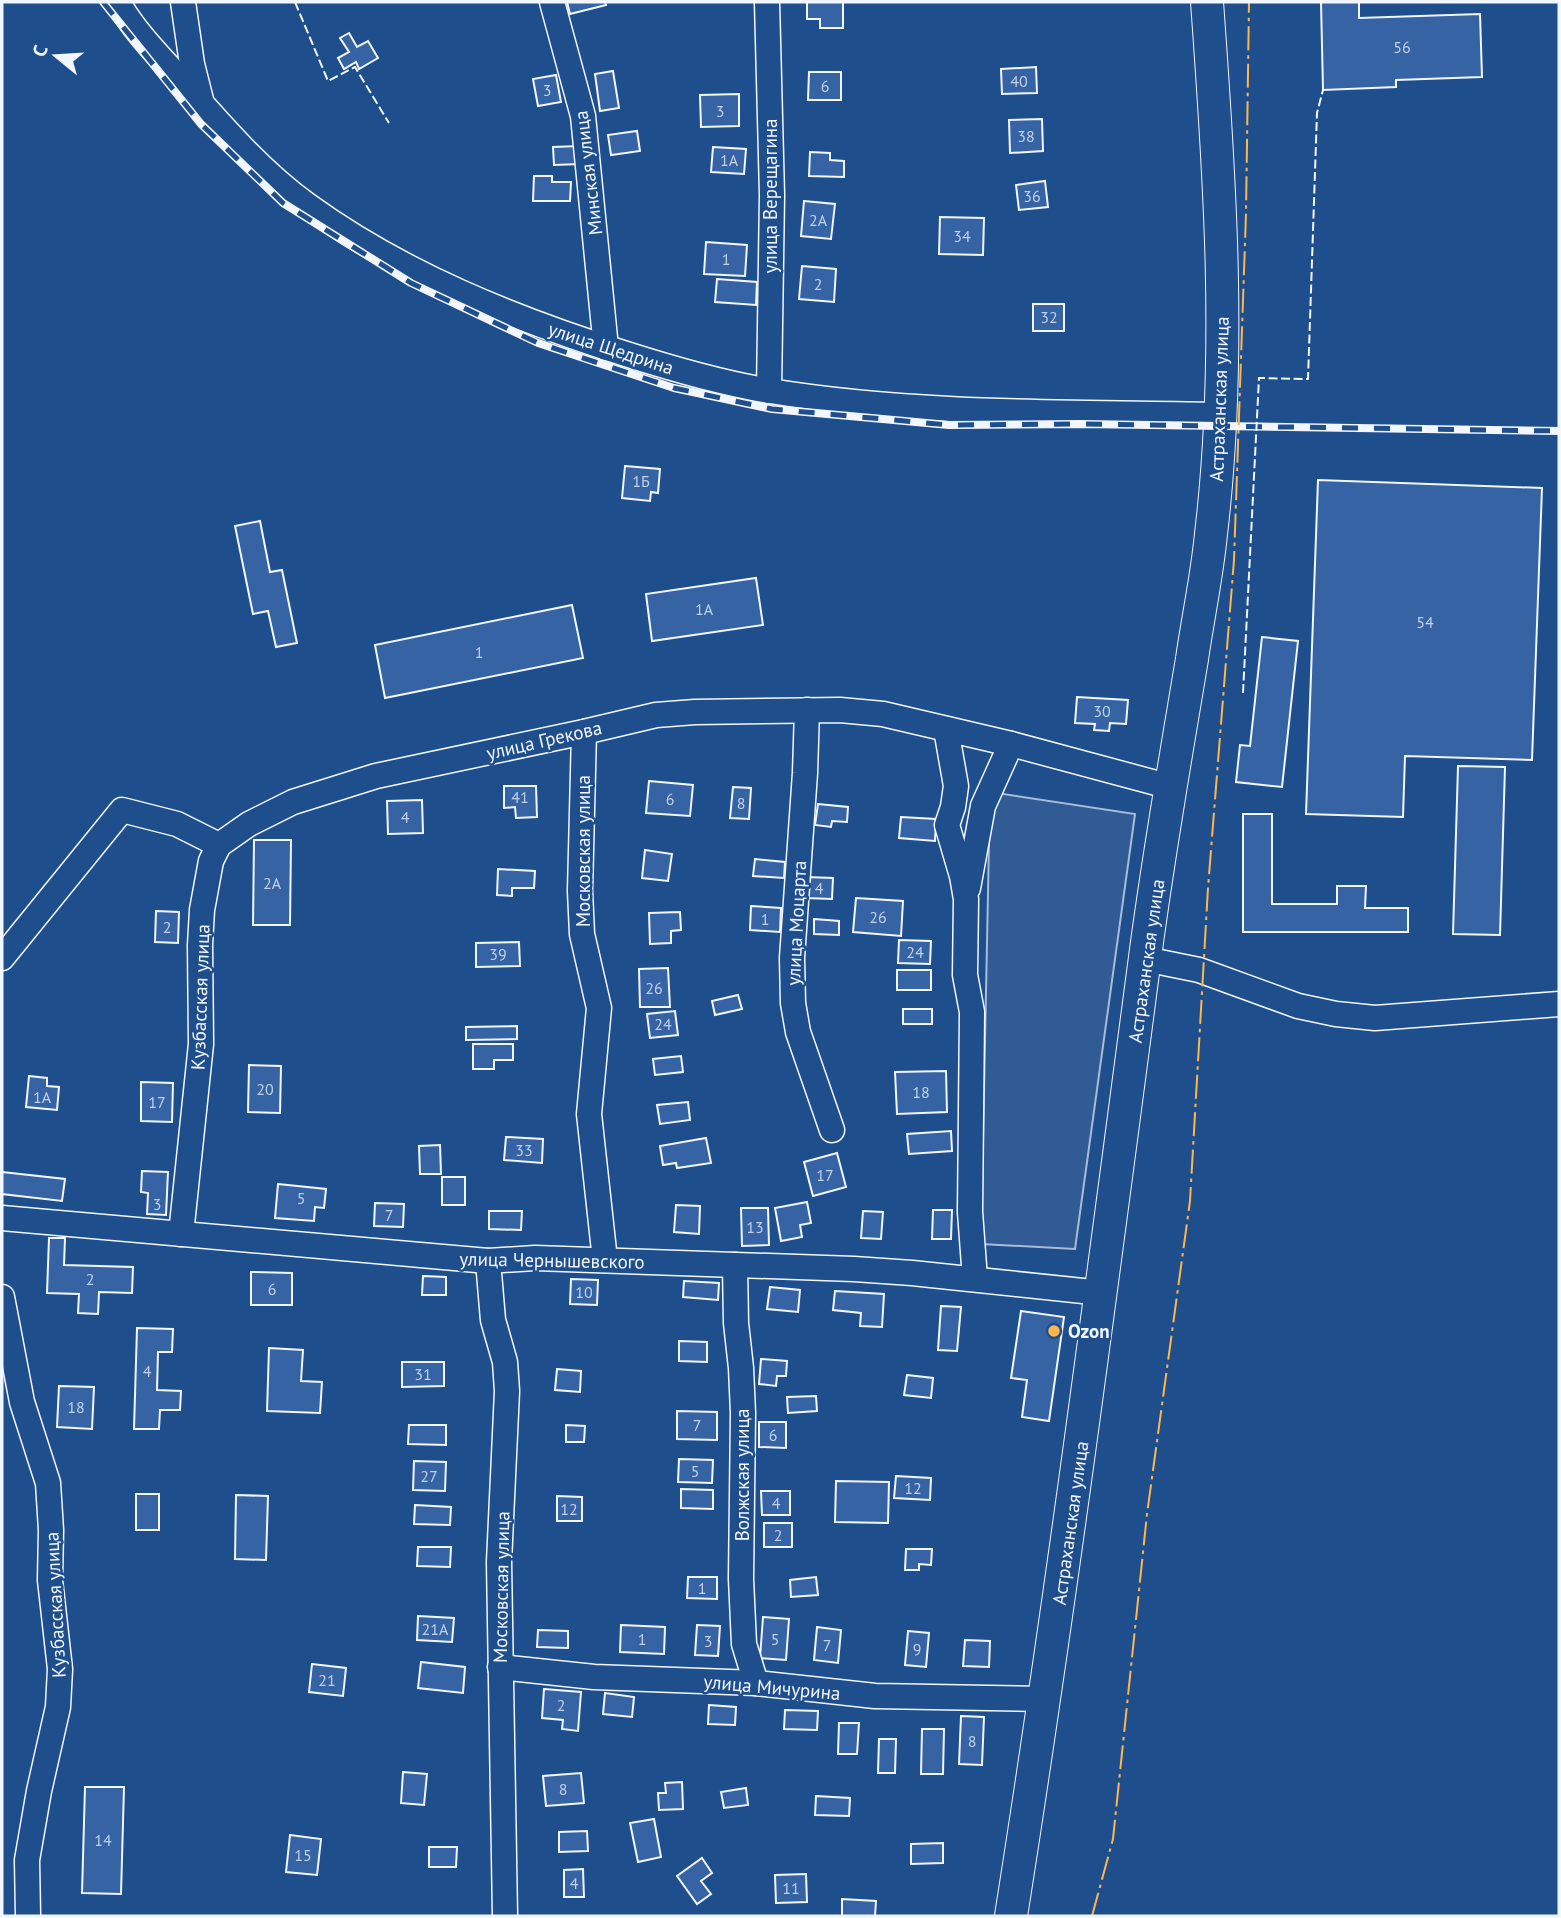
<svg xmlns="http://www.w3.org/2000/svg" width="1561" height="1918" viewBox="0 0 1561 1918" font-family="'PT Sans',sans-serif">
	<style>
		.built { fill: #305b95; stroke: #a8bbd7; stroke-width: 2 }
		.building { fill: #3563a3; stroke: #f2f6ff; stroke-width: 2 }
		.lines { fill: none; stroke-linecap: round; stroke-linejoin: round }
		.minor-casing { stroke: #f2f6ff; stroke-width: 27 }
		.major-casing { stroke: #f2f6ff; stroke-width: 34 }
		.minor { stroke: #1f4e8c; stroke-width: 24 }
		.major { stroke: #1f4e8c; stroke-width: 32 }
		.rail-casing { stroke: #f2f6ff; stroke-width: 8 }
		.rail { stroke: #1f4e8c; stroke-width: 5; stroke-dasharray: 16; stroke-linecap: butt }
		.fence { stroke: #f2f6ff; stroke-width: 2; stroke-dasharray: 9 3.5; stroke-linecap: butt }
		.power { stroke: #ffb74d; stroke-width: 2; stroke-dasharray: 24 5 3.5 5; stroke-linecap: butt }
		.poi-dot { fill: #ffb74d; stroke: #1f4e8c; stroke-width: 2.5 }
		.labels { text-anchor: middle; stroke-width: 5; stroke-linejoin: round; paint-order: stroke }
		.number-label { font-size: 16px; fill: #c3d1e8 }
		.street-label { font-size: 19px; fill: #f2f6ff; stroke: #1f4e8c }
		.poi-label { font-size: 19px; font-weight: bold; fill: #f2f6ff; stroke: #1f4e8c; text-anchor: start }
	</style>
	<rect width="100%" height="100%" fill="#1f4e8c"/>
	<!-- built -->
	<path class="built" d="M 990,792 L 1135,814 L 1075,1249 L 981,1244 Z"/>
	<!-- building -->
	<g class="building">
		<path d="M 567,2 L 605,2 L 606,5 L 570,14 Z"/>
		<path d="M 807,2 L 843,2 L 843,28 L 820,28 L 820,19 L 807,19 Z"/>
		<path d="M 1321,2 L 1359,2 L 1359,18 L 1480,14 L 1482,77 L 1396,80 L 1396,87 L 1323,90 Z"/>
		<path d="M 349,33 L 357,47 L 368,41 L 378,58 L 359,69 L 356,62 L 344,69 L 338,58 L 349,52 L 340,38 Z"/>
		<path d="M 1036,67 L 1037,93 L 1002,94 L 1001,69 Z"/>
		<path d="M 613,71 L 619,108 L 600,111 L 595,74 Z"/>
		<path d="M 809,72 L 841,72 L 841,100 L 808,100 Z"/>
		<path d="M 556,75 L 561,102 L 538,106 L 533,79 Z"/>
		<path d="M 739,94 L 739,126 L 701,127 L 700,95 Z"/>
		<path d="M 1042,119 L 1043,151 L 1010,153 L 1009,120 Z"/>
		<path d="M 637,131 L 640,151 L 611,155 L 608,135 Z"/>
		<path d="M 579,146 L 580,164 L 554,165 L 553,147 Z"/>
		<path d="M 713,147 L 746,149 L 744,174 L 711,172 Z"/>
		<path d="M 810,152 L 830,153 L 830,160 L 844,161 L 844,177 L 809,176 Z"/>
		<path d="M 534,176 L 552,176 L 552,182 L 571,182 L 570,201 L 533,201 Z"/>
		<path d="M 1045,181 L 1048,207 L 1019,210 L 1016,185 Z"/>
		<path d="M 804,201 L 835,204 L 831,239 L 801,236 Z"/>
		<path d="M 940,217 L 984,218 L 983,255 L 939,254 Z"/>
		<path d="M 706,242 L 747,245 L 745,276 L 704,274 Z"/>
		<path d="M 802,266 L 836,269 L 834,302 L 799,299 Z"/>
		<path d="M 717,279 L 757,282 L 756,305 L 715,302 Z"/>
		<rect x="1033" y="304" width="31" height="27"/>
		<path d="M 625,466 L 660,469 L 658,493 L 651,492 L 650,501 L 622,498 Z"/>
		<path d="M 1318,480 L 1542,488 L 1532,760 L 1405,756 L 1403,817 L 1306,814 Z"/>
		<path d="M 260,521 L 270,572 L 282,570 L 297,643 L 276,647 L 268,611 L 253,614 L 235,526 Z"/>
		<path d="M 756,578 L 763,625 L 652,641 L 646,594 Z"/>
		<path d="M 572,605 L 583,658 L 385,698 L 375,645 Z"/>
		<path d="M 1262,637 L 1298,641 L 1282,787 L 1236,782 L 1240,745 L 1250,746 Z"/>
		<path d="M 1077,697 L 1128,700 L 1126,724 L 1110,723 L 1109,731 L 1094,730 L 1095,724 L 1075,723 Z"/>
		<path d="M 1458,766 L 1505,767 L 1500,935 L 1453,934 Z"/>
		<path d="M 649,781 L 693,785 L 690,816 L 646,813 Z"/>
		<path d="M 504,786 L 536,786 L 537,817 L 516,818 L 515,807 L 504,808 Z"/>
		<path d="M 733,787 L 751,788 L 749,819 L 730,818 Z"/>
		<path d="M 422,800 L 423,833 L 388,834 L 387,801 Z"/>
		<path d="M 818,804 L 848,807 L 847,822 L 832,821 L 831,827 L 815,825 Z"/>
		<path d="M 1243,814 L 1272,814 L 1272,904 L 1337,904 L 1337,886 L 1366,886 L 1365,908 L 1408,908 L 1408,932 L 1243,932 Z"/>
		<path d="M 901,817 L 936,819 L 935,841 L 899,838 Z"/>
		<path d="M 254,840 L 291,840 L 290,925 L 253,925 Z"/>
		<path d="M 645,850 L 672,854 L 668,881 L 642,878 Z"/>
		<path d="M 755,859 L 785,862 L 784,878 L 753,876 Z"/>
		<path d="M 498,869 L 535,871 L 534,888 L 512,888 L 512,896 L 497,895 Z"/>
		<path d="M 806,877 L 833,878 L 832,899 L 805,898 Z"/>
		<path d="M 856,898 L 903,901 L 901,936 L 853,932 Z"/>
		<path d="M 751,906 L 781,908 L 780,932 L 750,930 Z"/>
		<path d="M 156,911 L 179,912 L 178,943 L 155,942 Z"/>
		<path d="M 680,912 L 681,930 L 671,931 L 671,943 L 650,944 L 649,913 Z"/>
		<path d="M 814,919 L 839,921 L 839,935 L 814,934 Z"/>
		<path d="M 899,940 L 931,941 L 930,964 L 898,963 Z"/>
		<path d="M 519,942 L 520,966 L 476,967 L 476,943 Z"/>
		<path d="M 668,968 L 670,1007 L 640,1007 L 639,969 Z"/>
		<rect x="897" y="970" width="34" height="20"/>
		<path d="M 738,995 L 742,1009 L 715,1015 L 712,1001 Z"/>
		<rect x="903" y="1009" width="29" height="15"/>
		<path d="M 675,1011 L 678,1035 L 650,1038 L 647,1014 Z"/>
		<path d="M 517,1026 L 517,1039 L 466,1040 L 466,1027 Z"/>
		<path d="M 473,1044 L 513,1044 L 513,1060 L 494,1060 L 494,1069 L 473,1069 Z"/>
		<path d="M 681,1056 L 683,1072 L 655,1075 L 653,1059 Z"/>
		<path d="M 249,1065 L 281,1066 L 280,1113 L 248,1112 Z"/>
		<path d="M 946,1071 L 947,1112 L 897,1114 L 895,1072 Z"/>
		<path d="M 29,1076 L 47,1078 L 47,1086 L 59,1087 L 57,1110 L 26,1107 Z"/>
		<path d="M 141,1082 L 173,1083 L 172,1122 L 141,1121 Z"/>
		<path d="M 688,1102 L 690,1120 L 660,1124 L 657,1105 Z"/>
		<path d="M 951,1131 L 952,1151 L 909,1154 L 907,1134 Z"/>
		<path d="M 506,1137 L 543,1139 L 542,1163 L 504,1160 Z"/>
		<path d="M 706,1138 L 711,1163 L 677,1168 L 676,1163 L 663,1165 L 660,1146 Z"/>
		<path d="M 440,1145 L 441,1174 L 420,1174 L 419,1146 Z"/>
		<path d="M 837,1153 L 846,1187 L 813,1196 L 804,1162 Z"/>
		<path d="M 142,1171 L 168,1172 L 166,1215 L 147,1214 L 148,1193 L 141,1192 Z"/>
		<path d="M 2,1172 L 65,1179 L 62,1201 L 2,1194 Z"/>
		<rect x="442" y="1177" width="23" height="28"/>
		<path d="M 278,1184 L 326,1189 L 324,1208 L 315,1207 L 314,1221 L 275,1218 Z"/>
		<path d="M 807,1202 L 811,1223 L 800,1225 L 802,1237 L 781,1241 L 775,1208 Z"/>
		<path d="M 375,1203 L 404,1204 L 403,1227 L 374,1226 Z"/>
		<path d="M 676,1205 L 700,1206 L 699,1234 L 674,1232 Z"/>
		<path d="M 741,1208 L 768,1208 L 769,1245 L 742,1246 Z"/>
		<path d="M 933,1210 L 952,1210 L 951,1239 L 932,1239 Z"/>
		<path d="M 489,1211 L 522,1211 L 521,1230 L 489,1229 Z"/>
		<path d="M 863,1211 L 883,1212 L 881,1239 L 861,1238 Z"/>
		<path d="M 49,1238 L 65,1238 L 64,1265 L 133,1267 L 132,1293 L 99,1292 L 98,1314 L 78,1313 L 79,1294 L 47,1293 Z"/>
		<path d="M 251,1272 L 292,1273 L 292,1305 L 251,1305 Z"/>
		<path d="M 423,1276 L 446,1277 L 446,1295 L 422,1295 Z"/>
		<path d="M 571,1279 L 598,1280 L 597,1305 L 570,1304 Z"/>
		<path d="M 684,1281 L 719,1283 L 718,1300 L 683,1297 Z"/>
		<path d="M 770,1287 L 800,1290 L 798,1312 L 767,1309 Z"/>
		<path d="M 835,1291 L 884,1294 L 882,1327 L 860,1326 L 861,1313 L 833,1310 Z"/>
		<path d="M 941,1306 L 961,1307 L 957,1351 L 938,1350 Z"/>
		<path d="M 1021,1311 L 1064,1317 L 1049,1421 L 1022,1417 L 1027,1380 L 1011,1378 Z"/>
		<path d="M 137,1328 L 173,1329 L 172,1352 L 158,1352 L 157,1390 L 181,1391 L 180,1410 L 160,1410 L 159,1429 L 134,1429 Z"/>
		<path d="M 679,1341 L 707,1342 L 707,1362 L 679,1361 Z"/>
		<path d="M 269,1348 L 303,1350 L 301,1381 L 322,1382 L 320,1413 L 267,1411 Z"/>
		<path d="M 761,1359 L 787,1361 L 786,1376 L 777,1376 L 776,1386 L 759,1384 Z"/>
		<path d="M 402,1362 L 444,1362 L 444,1386 L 402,1387 Z"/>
		<path d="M 557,1369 L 581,1371 L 580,1392 L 555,1390 Z"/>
		<path d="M 907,1375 L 933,1378 L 931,1398 L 904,1395 Z"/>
		<path d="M 59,1386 L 94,1387 L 92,1429 L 57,1427 Z"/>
		<path d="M 816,1396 L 817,1411 L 788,1413 L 787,1397 Z"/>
		<path d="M 677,1411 L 717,1412 L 717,1440 L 677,1439 Z"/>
		<path d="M 759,1422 L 786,1422 L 786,1448 L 759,1447 Z"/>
		<path d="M 409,1425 L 446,1425 L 446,1445 L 408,1444 Z"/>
		<path d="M 566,1425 L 585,1426 L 584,1442 L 566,1442 Z"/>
		<path d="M 679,1459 L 713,1460 L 712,1483 L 678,1482 Z"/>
		<path d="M 414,1461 L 446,1462 L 445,1491 L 413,1490 Z"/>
		<path d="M 896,1476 L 931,1478 L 930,1500 L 894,1498 Z"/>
		<path d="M 836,1481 L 889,1482 L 888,1523 L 835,1522 Z"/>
		<path d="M 681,1489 L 713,1490 L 713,1509 L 681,1508 Z"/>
		<path d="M 761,1491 L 790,1491 L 790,1515 L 762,1515 Z"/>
		<rect x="136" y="1494" width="23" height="36"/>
		<path d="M 236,1495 L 268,1496 L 266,1560 L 235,1559 Z"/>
		<path d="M 557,1496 L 582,1497 L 582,1521 L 557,1521 Z"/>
		<path d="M 415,1505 L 451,1507 L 450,1525 L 414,1524 Z"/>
		<rect x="764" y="1523" width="28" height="24"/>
		<path d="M 418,1547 L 451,1547 L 450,1567 L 417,1566 Z"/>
		<path d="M 906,1549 L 932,1549 L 931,1565 L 919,1564 L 919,1570 L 905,1570 Z"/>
		<path d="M 688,1577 L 717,1577 L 717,1599 L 687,1598 Z"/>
		<path d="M 816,1577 L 818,1595 L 791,1597 L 790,1580 Z"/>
		<path d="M 418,1616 L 454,1618 L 452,1642 L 417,1640 Z"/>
		<path d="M 763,1617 L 789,1619 L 786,1660 L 760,1658 Z"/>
		<path d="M 621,1625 L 665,1627 L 664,1654 L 620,1652 Z"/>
		<path d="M 697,1625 L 720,1626 L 718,1656 L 695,1655 Z"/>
		<path d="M 817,1627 L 841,1630 L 838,1663 L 814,1660 Z"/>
		<path d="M 538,1630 L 568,1631 L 568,1648 L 537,1647 Z"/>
		<path d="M 908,1631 L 929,1633 L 926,1667 L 905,1665 Z"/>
		<path d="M 965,1640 L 990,1641 L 989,1667 L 963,1666 Z"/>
		<path d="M 421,1662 L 465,1667 L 463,1693 L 418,1688 Z"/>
		<path d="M 312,1664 L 346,1668 L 343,1696 L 309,1692 Z"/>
		<path d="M 544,1689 L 581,1692 L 578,1731 L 562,1729 L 563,1720 L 542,1718 Z"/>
		<path d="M 605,1693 L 634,1697 L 632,1717 L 603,1714 Z"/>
		<path d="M 709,1705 L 736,1707 L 735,1725 L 708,1724 Z"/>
		<path d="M 785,1710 L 818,1711 L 817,1730 L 784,1729 Z"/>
		<path d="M 961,1716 L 984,1717 L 982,1765 L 959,1764 Z"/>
		<path d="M 839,1723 L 859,1723 L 857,1754 L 838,1754 Z"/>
		<path d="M 922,1729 L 944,1729 L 943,1774 L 921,1774 Z"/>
		<path d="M 879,1739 L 896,1739 L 895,1773 L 878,1773 Z"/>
		<path d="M 403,1772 L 427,1774 L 424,1805 L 401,1803 Z"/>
		<path d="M 581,1773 L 584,1803 L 546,1806 L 543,1776 Z"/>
		<path d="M 682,1782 L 683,1809 L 659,1810 L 658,1793 L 666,1793 L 665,1783 Z"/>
		<path d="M 85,1787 L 124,1787 L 121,1894 L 82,1893 Z"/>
		<path d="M 746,1788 L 748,1805 L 724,1808 L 721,1792 Z"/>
		<path d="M 816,1796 L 850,1798 L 849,1816 L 815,1815 Z"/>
		<path d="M 654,1819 L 661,1857 L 638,1862 L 630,1823 Z"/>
		<path d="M 587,1831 L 588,1851 L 559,1852 L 559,1832 Z"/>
		<path d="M 290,1835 L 321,1839 L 317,1875 L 286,1872 Z"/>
		<path d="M 943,1843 L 943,1863 L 911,1864 L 911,1844 Z"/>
		<path d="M 429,1847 L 457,1847 L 456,1867 L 429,1867 Z"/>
		<path d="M 702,1858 L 712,1873 L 701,1881 L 711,1894 L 697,1904 L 677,1876 Z"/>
		<path d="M 583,1869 L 584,1897 L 564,1897 L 564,1870 Z"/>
		<path d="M 806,1874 L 807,1902 L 776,1903 L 775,1875 Z"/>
		<path d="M 842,1899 L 876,1901 L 875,1916 L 842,1916 Z"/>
	</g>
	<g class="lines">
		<!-- minor casing -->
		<g class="minor-casing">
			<g id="minor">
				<path d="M 118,2 C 135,33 164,61 188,88 C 225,130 262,172 307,205 C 402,274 515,319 626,354 C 673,369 721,383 770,391 C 918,415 1071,412 1221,415"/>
				<path d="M 183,2 L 192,64 L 201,100"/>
				<path d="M 552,2 L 583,116 L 606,348"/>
				<path d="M 767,2 L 772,195 L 769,391"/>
				<path d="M 807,710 L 805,773 L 792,958 L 793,1003 L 798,1032 L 832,1130"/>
				<path d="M 946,729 L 956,786 L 953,807 L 947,825 L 962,876 L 966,899 L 965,975 L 972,1012 L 970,1212 L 975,1279"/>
				<path d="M 584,732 L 580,891 L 582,934 L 599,1008 L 589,1114 L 605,1260"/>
				<path d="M 968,888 L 983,806 L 1011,744"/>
				<path d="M 2,958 L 122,810 L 177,824 L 219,845"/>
				<path d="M 1145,959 L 1199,970 L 1298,1006 L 1336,1014 L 1375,1018 L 1559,1004"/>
				<path d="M 2,1218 L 488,1261 L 535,1258 L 854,1269 L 912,1273 L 1102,1293"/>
				<path d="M 181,1234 L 201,1044 L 200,945 L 202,910 L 211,861 L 219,845 L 249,824 L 293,802 L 376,776 L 584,732 L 656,715 L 695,712 L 840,710 L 883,714 L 1011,744 L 1171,787"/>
				<path d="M 488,1261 L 493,1320 L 505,1362 L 507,1391 L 499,1562 L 505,1916"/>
				<path d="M 735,1265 L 736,1323 L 741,1368 L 743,1413 L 741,1579 L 744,1644 L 756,1683"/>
				<path d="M 2,1297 L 22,1402 L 48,1483 L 51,1530 L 50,1580 L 60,1669 L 58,1707 L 39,1791 L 27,1860 L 28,1916"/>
				<path d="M 500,1667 L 594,1677 L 756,1683 L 875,1696 L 1045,1699"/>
			</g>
		</g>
		<!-- major casing -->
		<g class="major-casing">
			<path id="major" d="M 1011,1916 C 1061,1600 1102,1283 1144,965 C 1157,863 1175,761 1192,659 C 1198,617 1207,576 1211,534 C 1232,357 1220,179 1207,2"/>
		</g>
		<!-- minor -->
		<use href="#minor" class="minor"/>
		<!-- major -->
		<use href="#major" class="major"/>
		<!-- rail casing -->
		<g class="rail-casing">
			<path id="rail" d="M 103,2 L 201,124 L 283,203 L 411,283 L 538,343 L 674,388 L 772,409 L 949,425 L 1082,424 L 1559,431"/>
		</g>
		<!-- rail -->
		<use href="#rail" class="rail"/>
		<!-- fence -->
		<g class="fence">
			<path d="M 295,2 L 328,81 L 355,67 L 389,123"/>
			<path d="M 1243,693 L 1259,378 L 1308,379 L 1317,113 L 1323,90"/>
		</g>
		<!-- power -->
		<path class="power" d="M 1092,1916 L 1113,1839 L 1147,1514 L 1190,1201 L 1208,888 L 1234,560 L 1246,214 L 1249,2"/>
	</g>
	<!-- markers -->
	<circle class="poi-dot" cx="1054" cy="1331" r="7"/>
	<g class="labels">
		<!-- number labels -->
		<g class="number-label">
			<text x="1402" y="53">56</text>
			<text x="1019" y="87">40</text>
			<text x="825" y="92">6</text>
			<text x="547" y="96">3</text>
			<text x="720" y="117">3</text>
			<text x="1026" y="142">38</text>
			<text x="729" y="166">1А</text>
			<text x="1032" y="202">36</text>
			<text x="818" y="226">2А</text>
			<text x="962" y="242">34</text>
			<text x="726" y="265">1</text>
			<text x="818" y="290">2</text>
			<text x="1049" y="323">32</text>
			<text x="641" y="487">1Б</text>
			<text x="704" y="615">1А</text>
			<text x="1425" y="628">54</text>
			<text x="479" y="658">1</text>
			<text x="1102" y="717">30</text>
			<text x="520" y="803">41</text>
			<text x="670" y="805">6</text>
			<text x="741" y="809">8</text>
			<text x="405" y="823">4</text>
			<text x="272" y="889">2А</text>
			<text x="819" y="894">4</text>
			<text x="878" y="923">26</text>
			<text x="765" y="925">1</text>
			<text x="167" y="933">2</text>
			<text x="915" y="958">24</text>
			<text x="498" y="960">39</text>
			<text x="654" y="994">26</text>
			<text x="663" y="1030">24</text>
			<text x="265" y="1095">20</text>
			<text x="921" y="1098">18</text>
			<text x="42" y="1103">1А</text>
			<text x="157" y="1108">17</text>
			<text x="524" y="1156">33</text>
			<text x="825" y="1181">17</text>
			<text x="301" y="1204">5</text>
			<text x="157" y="1210">3</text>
			<text x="389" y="1221">7</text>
			<text x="755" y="1233">13</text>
			<text x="90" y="1285">2</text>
			<text x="272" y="1295">6</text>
			<text x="584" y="1298">10</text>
			<text x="147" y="1377">4</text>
			<text x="423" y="1380">31</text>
			<text x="76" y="1413">18</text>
			<text x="697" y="1431">7</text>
			<text x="773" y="1441">6</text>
			<text x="695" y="1477">5</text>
			<text x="429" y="1482">27</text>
			<text x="913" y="1494">12</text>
			<text x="776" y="1509">4</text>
			<text x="569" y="1515">12</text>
			<text x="778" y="1541">2</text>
			<text x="702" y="1594">1</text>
			<text x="435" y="1635">21А</text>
			<text x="642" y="1645">1</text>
			<text x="775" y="1645">5</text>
			<text x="708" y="1647">3</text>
			<text x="827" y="1651">7</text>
			<text x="917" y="1655">9</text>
			<text x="327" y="1686">21</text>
			<text x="561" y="1711">2</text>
			<text x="972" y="1747">8</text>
			<text x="563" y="1795">8</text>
			<text x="103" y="1846">14</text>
			<text x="303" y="1861">15</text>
			<text x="574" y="1889">4</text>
			<text x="791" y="1894">11</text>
		</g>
		<!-- street labels -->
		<g class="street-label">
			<text transform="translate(588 173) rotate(-97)" y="7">Минская улица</text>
			<text transform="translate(770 196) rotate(-90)" y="7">улица Верещагина</text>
			<text transform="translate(611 348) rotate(18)" y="7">улица Щедрина</text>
			<text transform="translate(1219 399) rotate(-88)" y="7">Астраханская улица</text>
			<text transform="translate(544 740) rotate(-13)" y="7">улица Грекова</text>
			<text transform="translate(583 851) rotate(-90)" y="7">Московская улица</text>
			<text transform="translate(796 923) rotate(-87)" y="7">улица Моцарта</text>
			<text transform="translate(1146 961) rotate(-82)" y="7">Астраханская улица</text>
			<text transform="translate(200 997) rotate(-88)" y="7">Кузбасская улица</text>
			<text transform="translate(552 1260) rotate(1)" y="7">улица Чернышевского</text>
			<text transform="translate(742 1475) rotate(-90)" y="7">Волжская улица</text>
			<text transform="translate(1070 1523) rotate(-82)" y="7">Астраханская улица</text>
			<text transform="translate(501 1587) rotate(-89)" y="7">Московская улица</text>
			<text transform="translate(55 1605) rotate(-93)" y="7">Кузбасская улица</text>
			<text transform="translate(772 1687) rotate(5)" y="7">улица Мичурина</text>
		</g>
		<!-- poi labels -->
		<g class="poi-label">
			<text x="1068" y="1338">Ozon</text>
		</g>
	</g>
	<!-- border -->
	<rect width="1561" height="1918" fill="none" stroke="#f2f6ff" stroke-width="7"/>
	<!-- north arrow -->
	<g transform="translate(56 56) rotate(288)" stroke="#1f4e8c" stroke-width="5" paint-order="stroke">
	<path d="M0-5L12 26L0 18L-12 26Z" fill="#f2f6ff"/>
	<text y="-10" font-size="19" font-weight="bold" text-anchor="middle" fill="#f2f6ff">С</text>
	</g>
</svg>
